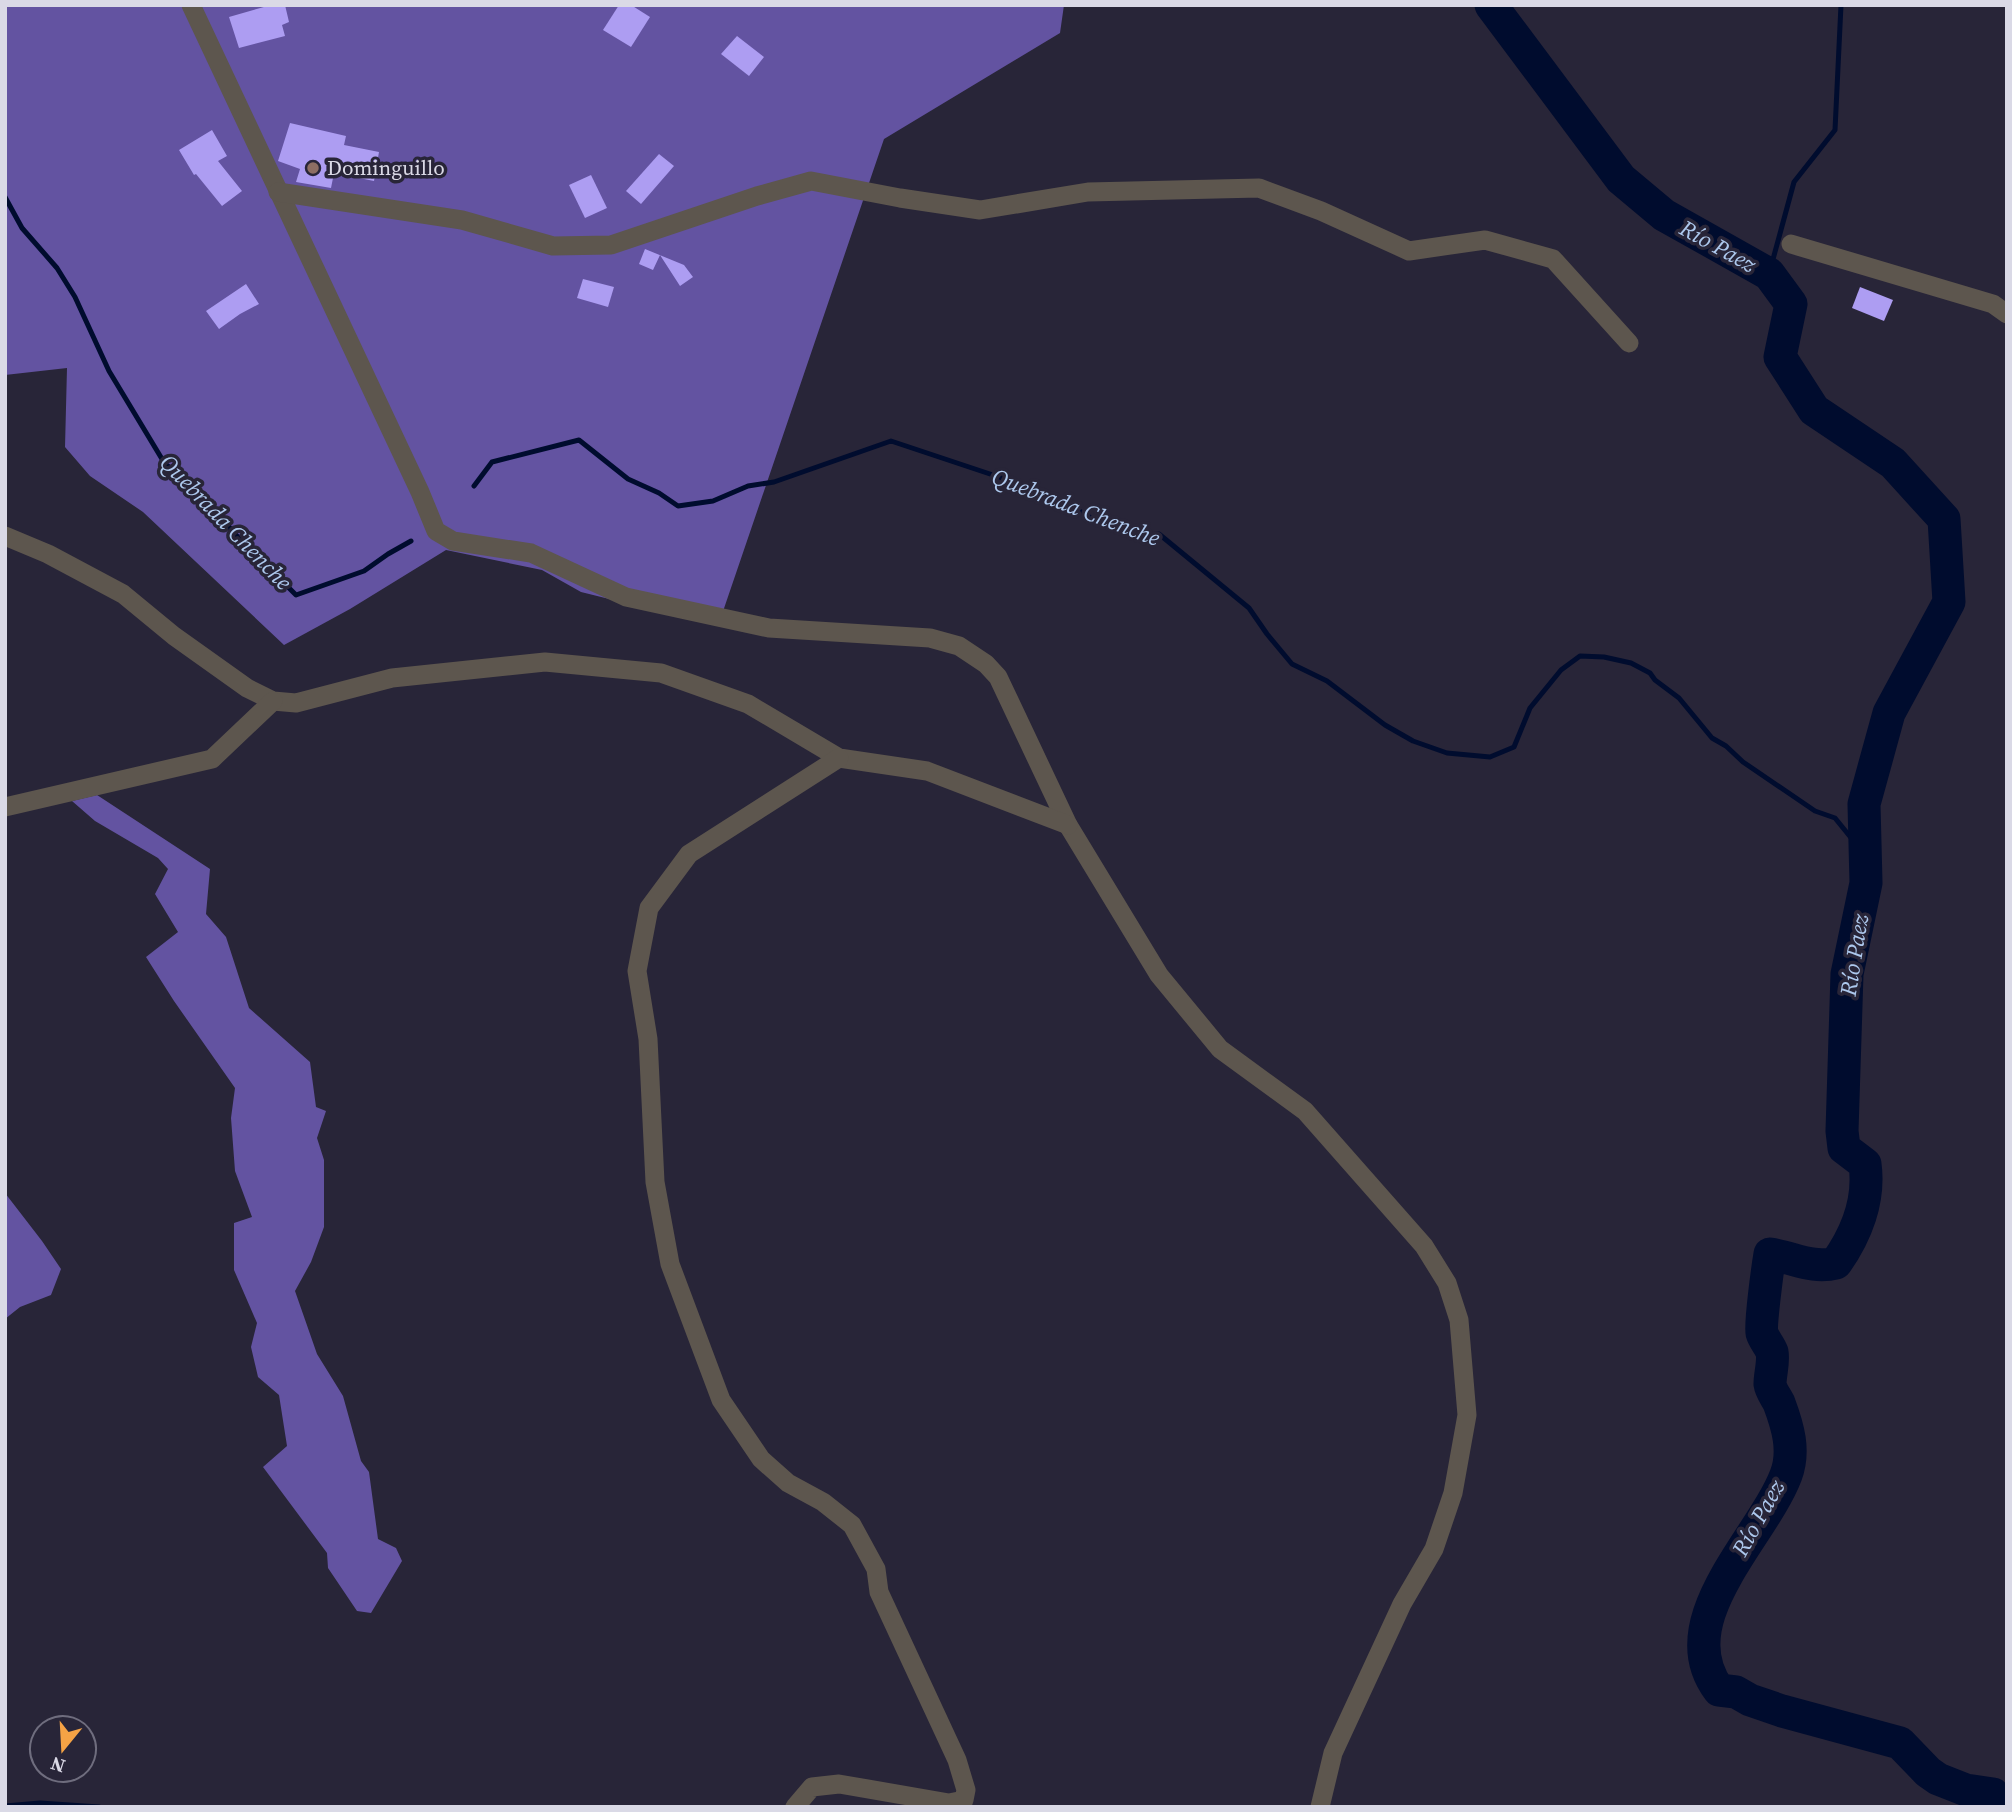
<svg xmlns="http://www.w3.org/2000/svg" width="2012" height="1812" viewBox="0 0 2012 1812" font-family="'Source Serif 4',serif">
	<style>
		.forest { fill: #6353a1 }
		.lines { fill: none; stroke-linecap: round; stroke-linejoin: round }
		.stream { stroke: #000c2e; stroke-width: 5 }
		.river { stroke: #000c2e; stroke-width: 33 }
		.building { fill: #ad9df2 }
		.minor { stroke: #5d564e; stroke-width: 19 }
		.education-dot { fill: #8d6e63; stroke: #282538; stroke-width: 2.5 }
		.labels { text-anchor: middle; stroke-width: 7; stroke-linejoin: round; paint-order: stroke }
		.poi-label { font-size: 21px; fill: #dad9e6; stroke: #282538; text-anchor: start }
		.water-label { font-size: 23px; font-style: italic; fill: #adc8ed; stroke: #282538 }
	</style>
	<rect width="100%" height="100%" fill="#282538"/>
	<!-- forest -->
	<g class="forest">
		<path d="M 5,5 L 1064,5 L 1060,33 L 884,139 L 718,626 L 581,592 L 542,570 L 446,550 L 350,609 L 284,645 L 143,512 L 90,476 L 65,447 L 67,368 L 5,375 Z"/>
		<path d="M 97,795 L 210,869 L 206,914 L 226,937 L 249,1008 L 310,1062 L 316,1107 L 326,1111 L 317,1138 L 324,1160 L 324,1227 L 311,1262 L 295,1291 L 317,1354 L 343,1396 L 361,1461 L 369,1472 L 378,1539 L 396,1548 L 402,1561 L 371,1613 L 357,1611 L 328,1568 L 327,1553 L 263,1467 L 287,1446 L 279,1395 L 258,1377 L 251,1347 L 257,1323 L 234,1270 L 234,1223 L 252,1217 L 235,1171 L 231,1118 L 235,1088 L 174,1001 L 146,957 L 178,932 L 155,894 L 168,869 L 158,858 L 95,821 L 72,801 Z"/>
		<path d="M 5,1193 L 42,1241 L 61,1269 L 51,1295 L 20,1307 L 5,1319 Z"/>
	</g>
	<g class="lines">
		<!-- stream -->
		<g class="stream">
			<path d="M 5,197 L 22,228 L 57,268 L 75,297 L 109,371 L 165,464 L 194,484 L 235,534 L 296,595 L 364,571 L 388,554 L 411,541"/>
			<path d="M 1769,274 L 1794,182 L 1835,130 L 1841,5"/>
			<path d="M 474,486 L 492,462 L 579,440 L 628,479 L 659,493 L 678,506 L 713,501 L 748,486 L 774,482 L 891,441 L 1017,483 L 1071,506 L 1091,518 L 1148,535 L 1159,534 L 1249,608 L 1267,634 L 1292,664 L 1327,681 L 1385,725 L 1413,741 L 1447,753 L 1490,757 L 1514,747 L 1530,708 L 1561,670 L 1580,656 L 1604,657 L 1631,663 L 1650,673 L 1655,680 L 1679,698 L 1712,738 L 1726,746 L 1743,762 L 1815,811 L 1835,818 L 1865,855"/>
			<path d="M 5,1806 L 40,1803 L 99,1807"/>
		</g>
		<!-- river -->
		<path class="river" d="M 1491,5 L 1621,179 L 1664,215 L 1769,274 L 1791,304 L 1780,357 L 1814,410 L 1893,463 L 1944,519 L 1949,602 L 1889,713 L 1864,804 L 1866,883 L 1847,974 L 1842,1131 L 1844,1148 L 1865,1164 C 1870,1200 1856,1235 1836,1263 C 1812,1269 1795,1258 1770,1254 C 1768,1266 1760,1324 1762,1333 C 1764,1340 1770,1346 1772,1352 C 1774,1362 1770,1374 1770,1384 C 1771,1391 1776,1397 1779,1403 C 1788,1427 1795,1451 1786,1475 C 1762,1538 1667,1621 1719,1690 L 1736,1692 L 1750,1700 L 1782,1711 L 1900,1743 L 1928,1772 L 1938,1779 L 1966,1790 L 1993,1794 L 2002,1807"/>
	</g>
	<!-- building -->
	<g class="building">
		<path d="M 271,5 L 285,5 L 289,22 L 282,25 L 285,36 L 239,48 L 229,17 Z"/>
		<path d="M 619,5 L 631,5 L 650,17 L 631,47 L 603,30 Z"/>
		<path d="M 737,36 L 764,57 L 749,76 L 721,54 Z"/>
		<path d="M 290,123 L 346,136 L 344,145 L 379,152 L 374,181 L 334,173 L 331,188 L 296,182 L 300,169 L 278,161 Z"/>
		<path d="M 212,130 L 227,156 L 218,161 L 242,191 L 222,206 L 196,174 L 194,175 L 179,150 Z"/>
		<path d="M 659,154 L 674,166 L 641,204 L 626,191 Z"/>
		<path d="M 591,175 L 607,208 L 585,218 L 569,185 Z"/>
		<path d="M 645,249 L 684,265 L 693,277 L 680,286 L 660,255 L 653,270 L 639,264 Z"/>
		<path d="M 583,279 L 614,287 L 608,307 L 577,298 Z"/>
		<path d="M 246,284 L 259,304 L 240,314 L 219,329 L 206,311 Z"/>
		<path d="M 1860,287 L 1893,300 L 1884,321 L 1852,308 Z"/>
	</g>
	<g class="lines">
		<!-- minor -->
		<g class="minor">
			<path d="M 191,5 L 420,492 L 436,531 L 453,541 L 531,553 L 626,597 L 769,628 L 930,638 L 959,646 L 986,664 L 998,677 L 1068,825 L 1159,975 L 1220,1049 L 1305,1111 L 1424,1246 L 1447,1283 L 1459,1320 L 1467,1415 L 1453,1493 L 1434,1549 L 1402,1604 L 1333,1753 L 1320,1807"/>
			<path d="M 278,192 L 462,220 L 553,246 L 611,245 L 757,196 L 811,181 L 900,198 L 980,210 L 1088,192 L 1259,188 L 1321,211 L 1409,251 L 1485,240 L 1553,259 L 1629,343"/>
			<path d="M 1791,244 L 1993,304 L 2007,314"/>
			<path d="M 5,536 L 48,554 L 123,594 L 174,636 L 247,688 L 273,701 L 296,703 L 392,678 L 545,662 L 661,673 L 748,704 L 839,758 L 927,771 L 1068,825"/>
			<path d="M 5,807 L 212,759 L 273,701"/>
			<path d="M 795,1807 L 812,1787 L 839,1784 L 949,1803 L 964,1800 L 966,1790 L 957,1760 L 879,1592 L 876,1569 L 852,1525 L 823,1502 L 788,1483 L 761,1459 L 721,1400 L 670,1264 L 655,1182 L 648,1039 L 637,971 L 649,908 L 689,854 L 839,758"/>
		</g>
	</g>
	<!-- markers -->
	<circle class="education-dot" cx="313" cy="168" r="7"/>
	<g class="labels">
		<!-- poi labels -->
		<g class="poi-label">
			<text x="327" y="175">Dominguillo</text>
		</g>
		<!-- water labels -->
		<g class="water-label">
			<text transform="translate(1718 246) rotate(29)" y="8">Río Paez</text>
			<text transform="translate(1076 507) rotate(21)" y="8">Quebrada Chenche</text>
			<text transform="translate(226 522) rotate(46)" y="8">Quebrada Chenche</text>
			<text transform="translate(1854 955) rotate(-81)" y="8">Río Paez</text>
			<text transform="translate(1758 1518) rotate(-61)" y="8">Río Paez</text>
		</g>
	</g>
	<!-- border -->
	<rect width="2012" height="1812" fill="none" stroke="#dad9e6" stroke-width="14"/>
	<!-- north arrow -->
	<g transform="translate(63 1749) rotate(198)"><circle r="33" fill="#282538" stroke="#6f6d7e" stroke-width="2"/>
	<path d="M0-5L12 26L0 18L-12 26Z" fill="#f5a345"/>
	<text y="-10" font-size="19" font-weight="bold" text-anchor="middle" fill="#dad9e6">N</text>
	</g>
</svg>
